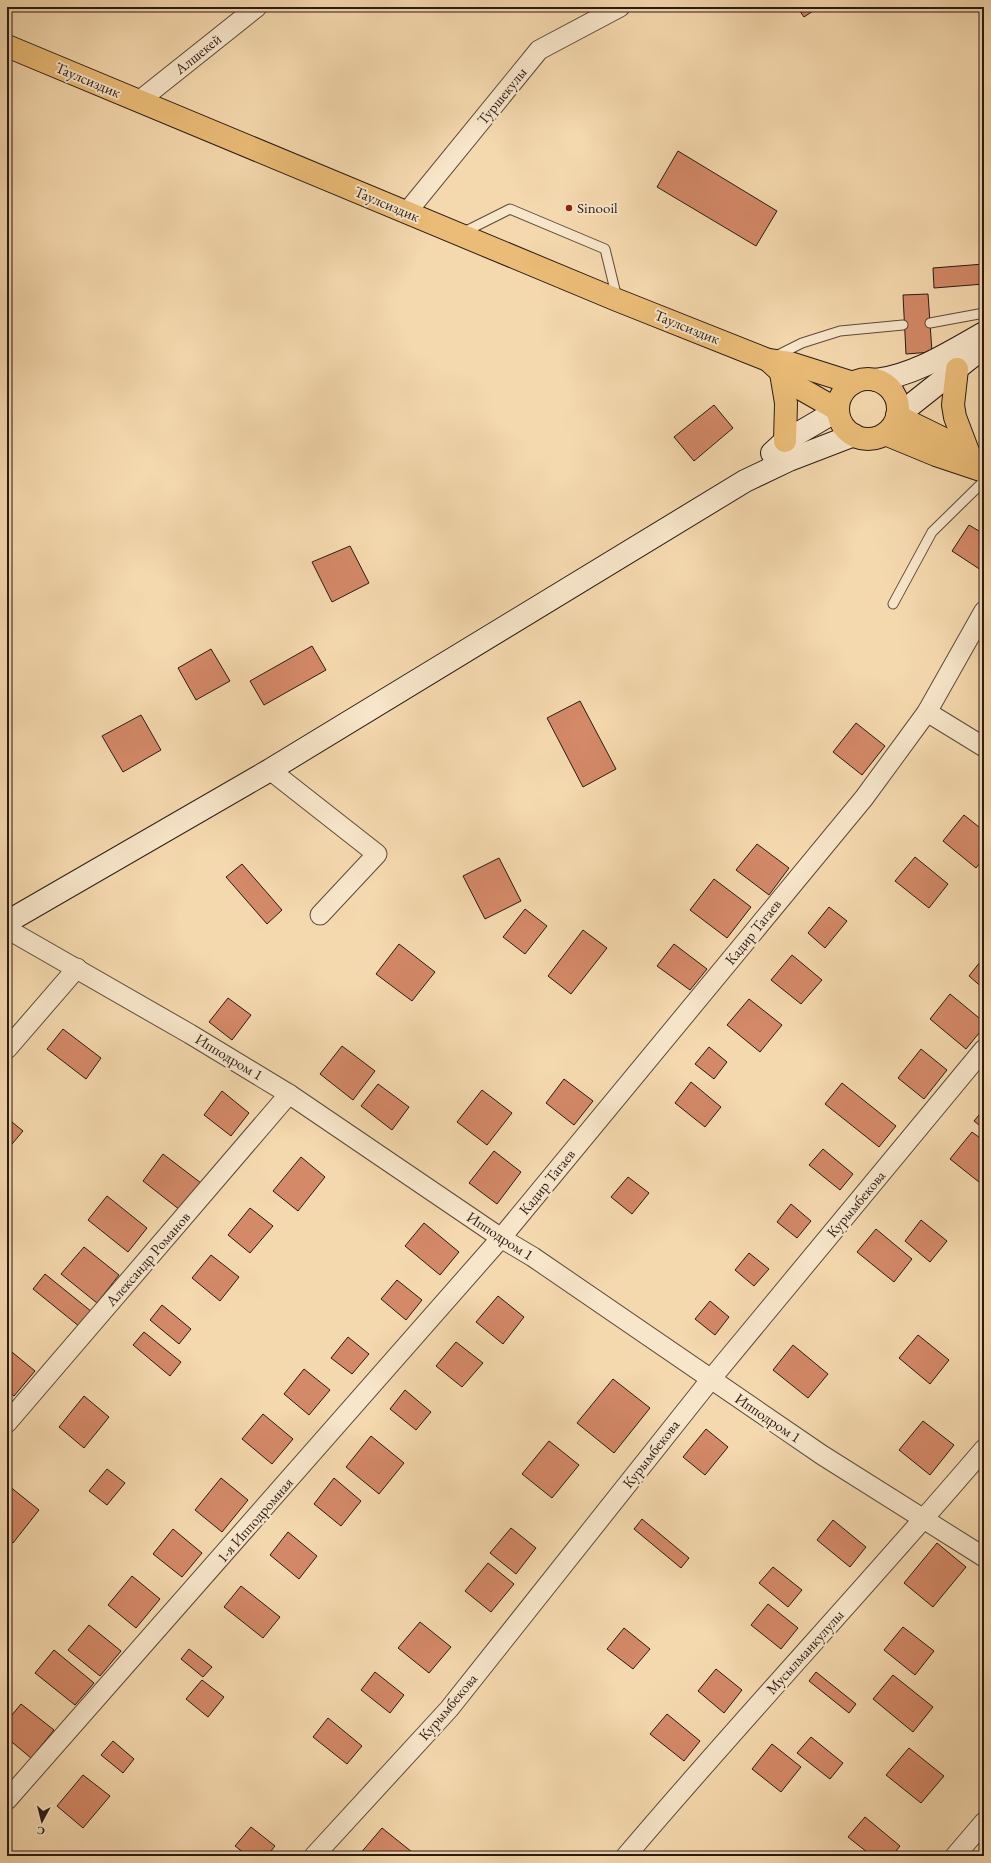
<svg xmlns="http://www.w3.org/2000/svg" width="991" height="1863" viewBox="0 0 991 1863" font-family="'EB Garamond',serif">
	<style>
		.building { fill: #d48968; stroke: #2a1a14 }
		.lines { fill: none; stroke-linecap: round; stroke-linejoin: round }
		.service-casing { stroke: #5d4a3a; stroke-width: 11 }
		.minor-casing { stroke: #5d4a3a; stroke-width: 21 }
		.secondary-casing { stroke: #2a1a14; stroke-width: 24 }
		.primary-casing { stroke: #2a1a14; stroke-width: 24 }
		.service { stroke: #f8e6ca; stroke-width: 9 }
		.minor { stroke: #f8e6ca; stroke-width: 19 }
		.secondary { stroke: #f8e6ca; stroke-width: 22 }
		.primary { stroke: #eabc77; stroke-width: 22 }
		.poi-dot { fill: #8f2418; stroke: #f8e6ca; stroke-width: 1.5 }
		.labels { text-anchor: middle; stroke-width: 4; stroke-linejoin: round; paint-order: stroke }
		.street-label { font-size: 15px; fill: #2a1a14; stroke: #f8e6ca }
		.poi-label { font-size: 15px; fill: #2a1a14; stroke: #f8e6ca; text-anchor: start }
	</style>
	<rect width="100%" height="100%" fill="#f5d9ae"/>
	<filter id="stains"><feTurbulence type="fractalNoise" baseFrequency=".005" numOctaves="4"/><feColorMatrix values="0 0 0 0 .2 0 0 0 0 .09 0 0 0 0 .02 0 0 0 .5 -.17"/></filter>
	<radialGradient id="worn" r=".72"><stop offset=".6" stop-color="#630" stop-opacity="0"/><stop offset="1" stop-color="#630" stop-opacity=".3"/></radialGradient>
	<!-- building -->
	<g class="building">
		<path d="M 797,7 L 819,7 L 804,17 Z"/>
		<path d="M 678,151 L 777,211 L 756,246 L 657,187 Z"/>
		<path d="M 984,264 L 984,284 L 934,288 L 933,268 Z"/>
		<path d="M 928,294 L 932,352 L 906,354 L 903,295 Z"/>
		<path d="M 714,405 L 733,428 L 694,461 L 674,437 Z"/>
		<path d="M 969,525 L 984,534 L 984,572 L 952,551 Z"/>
		<path d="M 350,546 L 369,583 L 332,602 L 312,562 Z"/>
		<path d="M 312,646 L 326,670 L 264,705 L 250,681 Z"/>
		<path d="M 211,649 L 230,681 L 196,700 L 178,668 Z"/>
		<path d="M 580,701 L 616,769 L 583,787 L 547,718 Z"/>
		<path d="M 141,715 L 161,750 L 123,772 L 102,736 Z"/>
		<path d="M 856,723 L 885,746 L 862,775 L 833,752 Z"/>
		<path d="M 964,815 L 984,831 L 984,858 L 976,868 L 943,841 Z"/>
		<path d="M 757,844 L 789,868 L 769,895 L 736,870 Z"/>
		<path d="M 915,857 L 948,884 L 929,908 L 895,881 Z"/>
		<path d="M 499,858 L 521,901 L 485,919 L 463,876 Z"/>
		<path d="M 242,864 L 282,910 L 267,924 L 226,877 Z"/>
		<path d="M 714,879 L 751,907 L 727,938 L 690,910 Z"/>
		<path d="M 829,907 L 847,921 L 825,948 L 808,933 Z"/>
		<path d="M 525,909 L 547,926 L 525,954 L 503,937 Z"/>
		<path d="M 583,930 L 607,948 L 571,994 L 548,976 Z"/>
		<path d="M 399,944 L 435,972 L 412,1001 L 376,974 Z"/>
		<path d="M 674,944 L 707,969 L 690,990 L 657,966 Z"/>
		<path d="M 792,955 L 822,980 L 801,1004 L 771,980 Z"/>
		<path d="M 984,957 L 984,989 L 969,976 Z"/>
		<path d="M 950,994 L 984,1022 L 984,1027 L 966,1049 L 930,1019 Z"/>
		<path d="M 228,998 L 251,1015 L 232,1040 L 209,1022 Z"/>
		<path d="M 749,999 L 782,1025 L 760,1052 L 727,1025 Z"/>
		<path d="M 63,1029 L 101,1058 L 86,1079 L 47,1049 Z"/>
		<path d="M 342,1046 L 375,1071 L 353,1100 L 320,1074 Z"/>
		<path d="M 709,1047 L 727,1062 L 714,1079 L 695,1064 Z"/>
		<path d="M 921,1049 L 947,1070 L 924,1099 L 898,1078 Z"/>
		<path d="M 564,1079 L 593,1101 L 574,1125 L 546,1103 Z"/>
		<path d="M 691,1082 L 721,1107 L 705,1127 L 675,1103 Z"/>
		<path d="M 842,1083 L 896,1126 L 879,1147 L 825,1104 Z"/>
		<path d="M 378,1084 L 409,1107 L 392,1130 L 361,1106 Z"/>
		<path d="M 482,1090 L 512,1113 L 487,1145 L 457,1122 Z"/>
		<path d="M 222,1091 L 249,1113 L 231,1136 L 204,1115 Z"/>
		<path d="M 984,1109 L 984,1129 L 974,1121 Z"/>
		<path d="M 7,1118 L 23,1131 L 7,1150 Z"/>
		<path d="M 972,1132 L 984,1141 L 984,1176 L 979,1182 L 950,1159 Z"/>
		<path d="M 823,1149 L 853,1174 L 840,1190 L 809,1165 Z"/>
		<path d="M 494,1151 L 521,1172 L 497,1204 L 469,1183 Z"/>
		<path d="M 163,1154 L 201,1183 L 180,1210 L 143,1181 Z"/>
		<path d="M 301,1157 L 325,1177 L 298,1211 L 273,1191 Z"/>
		<path d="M 628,1177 L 649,1193 L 632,1214 L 611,1197 Z"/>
		<path d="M 107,1196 L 147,1228 L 128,1252 L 88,1220 Z"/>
		<path d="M 791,1204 L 811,1221 L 797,1238 L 777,1222 Z"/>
		<path d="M 250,1208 L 273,1226 L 250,1253 L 228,1235 Z"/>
		<path d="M 921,1220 L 947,1241 L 930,1262 L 905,1241 Z"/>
		<path d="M 424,1223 L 459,1252 L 440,1275 L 405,1246 Z"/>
		<path d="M 876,1229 L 912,1259 L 894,1282 L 857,1252 Z"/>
		<path d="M 84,1247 L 119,1275 L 97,1303 L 61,1274 Z"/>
		<path d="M 749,1253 L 769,1269 L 754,1286 L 735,1270 Z"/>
		<path d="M 211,1255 L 239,1277 L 220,1301 L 192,1278 Z"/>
		<path d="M 45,1274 L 92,1312 L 80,1327 L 33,1289 Z"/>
		<path d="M 397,1280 L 422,1300 L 406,1320 L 381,1299 Z"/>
		<path d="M 498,1296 L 524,1317 L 503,1344 L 476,1322 Z"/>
		<path d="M 710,1301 L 729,1317 L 715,1335 L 695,1319 Z"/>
		<path d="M 162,1305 L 191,1329 L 179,1344 L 150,1320 Z"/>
		<path d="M 144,1332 L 181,1362 L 170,1376 L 133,1345 Z"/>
		<path d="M 918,1335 L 949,1360 L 930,1384 L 899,1358 Z"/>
		<path d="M 348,1337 L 369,1354 L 352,1374 L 331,1358 Z"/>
		<path d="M 456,1342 L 483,1363 L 462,1387 L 436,1366 Z"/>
		<path d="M 793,1345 L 828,1374 L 808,1398 L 773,1370 Z"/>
		<path d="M 7,1348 L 35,1371 L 14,1396 L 7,1391 Z"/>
		<path d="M 304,1369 L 330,1390 L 309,1415 L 284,1394 Z"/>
		<path d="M 613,1379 L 650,1408 L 614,1453 L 577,1423 Z"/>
		<path d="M 405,1390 L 431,1412 L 416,1430 L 390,1409 Z"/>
		<path d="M 84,1396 L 109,1417 L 84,1448 L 59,1427 Z"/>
		<path d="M 263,1414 L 293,1439 L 272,1464 L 242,1439 Z"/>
		<path d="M 923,1421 L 954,1445 L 930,1475 L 899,1450 Z"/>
		<path d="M 706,1429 L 728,1447 L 705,1475 L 683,1457 Z"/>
		<path d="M 371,1436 L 404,1463 L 379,1494 L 346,1467 Z"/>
		<path d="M 549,1441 L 579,1465 L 552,1498 L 522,1474 Z"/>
		<path d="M 107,1469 L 125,1483 L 107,1505 L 89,1491 Z"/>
		<path d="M 221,1478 L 248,1500 L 222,1532 L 195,1510 Z"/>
		<path d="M 334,1478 L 361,1501 L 341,1526 L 314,1504 Z"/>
		<path d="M 9,1486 L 39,1510 L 13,1543 L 7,1538 L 7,1489 Z"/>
		<path d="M 642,1519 L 689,1558 L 681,1568 L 634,1529 Z"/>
		<path d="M 833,1520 L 866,1547 L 850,1567 L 817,1540 Z"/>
		<path d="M 511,1528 L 536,1548 L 516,1574 L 490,1553 Z"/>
		<path d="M 173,1529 L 202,1553 L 182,1577 L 153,1554 Z"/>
		<path d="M 288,1532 L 317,1556 L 299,1579 L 270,1555 Z"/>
		<path d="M 937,1543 L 966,1567 L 933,1607 L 904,1583 Z"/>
		<path d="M 488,1563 L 514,1584 L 491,1612 L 465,1591 Z"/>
		<path d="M 773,1567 L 802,1590 L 788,1607 L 759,1583 Z"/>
		<path d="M 132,1576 L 160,1599 L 136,1628 L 108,1605 Z"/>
		<path d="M 241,1586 L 280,1617 L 263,1638 L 224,1607 Z"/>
		<path d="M 768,1604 L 798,1628 L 781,1649 L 751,1625 Z"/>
		<path d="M 420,1622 L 451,1647 L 429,1673 L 398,1648 Z"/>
		<path d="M 89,1625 L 121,1651 L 100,1676 L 68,1650 Z"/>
		<path d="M 903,1627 L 934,1651 L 915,1675 L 884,1650 Z"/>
		<path d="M 624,1628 L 650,1649 L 633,1669 L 607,1649 Z"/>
		<path d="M 189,1649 L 212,1667 L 203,1677 L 181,1659 Z"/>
		<path d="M 54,1650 L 94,1683 L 75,1705 L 35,1673 Z"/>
		<path d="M 716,1669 L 742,1690 L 724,1713 L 698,1691 Z"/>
		<path d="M 375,1672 L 404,1695 L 390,1713 L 361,1690 Z"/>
		<path d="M 816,1672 L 856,1704 L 849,1713 L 809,1681 Z"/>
		<path d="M 893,1675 L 933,1707 L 913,1732 L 873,1699 Z"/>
		<path d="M 202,1680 L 224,1697 L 208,1717 L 186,1699 Z"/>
		<path d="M 21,1704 L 54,1730 L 31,1758 L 7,1738 L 7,1721 Z"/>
		<path d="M 667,1714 L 700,1741 L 684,1761 L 650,1734 Z"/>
		<path d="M 328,1718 L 362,1746 L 347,1764 L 313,1737 Z"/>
		<path d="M 811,1737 L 843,1763 L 830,1779 L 797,1753 Z"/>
		<path d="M 113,1741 L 134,1759 L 123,1773 L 101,1755 Z"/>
		<path d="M 772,1744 L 801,1767 L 781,1792 L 752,1769 Z"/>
		<path d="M 909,1748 L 944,1776 L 921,1803 L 886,1775 Z"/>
		<path d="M 83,1775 L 110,1796 L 83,1828 L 57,1806 Z"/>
		<path d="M 865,1817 L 900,1846 L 892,1856 L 872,1856 L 848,1837 Z"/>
		<path d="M 251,1827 L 275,1846 L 267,1856 L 248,1856 L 235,1846 Z"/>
		<path d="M 382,1828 L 417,1856 L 359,1855 Z"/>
	</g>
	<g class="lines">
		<!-- service casing -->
		<g class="service-casing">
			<g id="service">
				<path d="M 462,233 L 510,209 L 605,249 L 617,298"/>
				<path d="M 930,323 L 984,313"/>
				<path d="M 774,357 L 802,343 L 840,331 L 903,325"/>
				<path d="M 893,604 L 932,532 L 984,481"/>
			</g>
		</g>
		<!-- minor casing -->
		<g class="minor-casing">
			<g id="minor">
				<path d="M 139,101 L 257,7"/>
				<path d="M 407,212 L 539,50 L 620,7"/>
				<path d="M 927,712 L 984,747"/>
				<path d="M 270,770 L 377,854 L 320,915"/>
				<path d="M 7,929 L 190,1034 L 289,1094 L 501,1238 L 533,1257 L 822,1455 L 984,1557"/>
				<path d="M 7,1049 L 77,968"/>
				<path d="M 7,1423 L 289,1094"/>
				<path d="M 7,1800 L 501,1238 L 864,798 L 927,712 L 984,611"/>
				<path d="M 314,1856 L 449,1709 L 711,1379 L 984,1049"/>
				<path d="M 626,1856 C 743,1718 867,1586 984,1449"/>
				<path d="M 955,1856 L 984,1822"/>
			</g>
		</g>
		<!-- secondary casing -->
		<g class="secondary-casing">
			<g id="secondary">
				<path d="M 876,380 C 915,375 950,352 984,333"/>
				<path d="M 897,416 L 984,347"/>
				<path d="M 772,453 L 785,441 L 838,410"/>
				<path d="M 7,922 L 270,770 L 745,481 L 789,460 L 854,435"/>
			</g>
		</g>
		<!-- primary casing -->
		<g class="primary-casing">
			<g id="primary">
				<path d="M 7,46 L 617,300 L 768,360 L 790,363 L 853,383"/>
				<path d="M 768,360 L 796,386 L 838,410"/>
				<path d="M 957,369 L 953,405 L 955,417 L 969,454"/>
				<path d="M 781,373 L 786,403 L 785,441"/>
				<circle cx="868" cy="409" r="30"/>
				<path d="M 897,416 L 946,440 L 977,461"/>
				<path d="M 885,434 L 936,455 L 984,471"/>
			</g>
		</g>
		<!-- service -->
		<use href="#service" class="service"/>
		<!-- minor -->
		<use href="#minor" class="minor"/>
		<!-- secondary -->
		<use href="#secondary" class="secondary"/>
		<!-- primary -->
		<use href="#primary" class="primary"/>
	</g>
	<!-- markers -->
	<circle class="poi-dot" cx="569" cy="208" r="4"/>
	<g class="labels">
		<!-- street labels -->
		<g class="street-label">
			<text transform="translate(198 54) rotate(-39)" y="5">Алшекей</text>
			<text transform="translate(88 80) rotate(23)" y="5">Таулсиздик</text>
			<text transform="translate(502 96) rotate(-51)" y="5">Туршекулы</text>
			<text transform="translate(387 204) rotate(23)" y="5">Таулсиздик</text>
			<text transform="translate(687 327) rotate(22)" y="5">Таулсиздик</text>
			<text transform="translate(753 932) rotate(-51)" y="5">Кадир Тагаев</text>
			<text transform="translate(229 1057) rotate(31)" y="5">Ипподром 1</text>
			<text transform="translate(547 1182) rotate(-51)" y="5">Кадир Тагаев</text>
			<text transform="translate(856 1204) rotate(-50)" y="5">Курымбекова</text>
			<text transform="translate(500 1236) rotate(33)" y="5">Ипподром 1</text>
			<text transform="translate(148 1259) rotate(-49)" y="5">Александр Романов</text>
			<text transform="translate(768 1418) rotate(34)" y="5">Ипподром 1</text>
			<text transform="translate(651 1454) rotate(-52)" y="5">Курымбекова</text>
			<text transform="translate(255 1520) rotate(-49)" y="5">1-я Ипподромная</text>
			<text transform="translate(805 1652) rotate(-48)" y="5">Мусылманкулулы</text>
			<text transform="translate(448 1707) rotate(-50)" y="5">Курымбекова</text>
		</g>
		<!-- poi labels -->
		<g class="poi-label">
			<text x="577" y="213">Sinooil</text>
		</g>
	</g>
	<!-- margin -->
	<rect width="991" height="1863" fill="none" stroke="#f5d9ae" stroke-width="24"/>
	<rect x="8" y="8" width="975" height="1847" fill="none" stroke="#2a1a14" stroke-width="2"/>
	<rect x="12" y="12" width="967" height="1839" fill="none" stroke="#2a1a14"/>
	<!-- north arrow -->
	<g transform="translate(42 1821) rotate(187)" stroke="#f8e6ca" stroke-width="3" paint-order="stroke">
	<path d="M0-3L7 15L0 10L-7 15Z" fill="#2a1a14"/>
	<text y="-6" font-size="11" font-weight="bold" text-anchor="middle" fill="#2a1a14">С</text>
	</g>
	<rect width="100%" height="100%" filter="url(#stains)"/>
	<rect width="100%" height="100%" fill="url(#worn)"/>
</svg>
